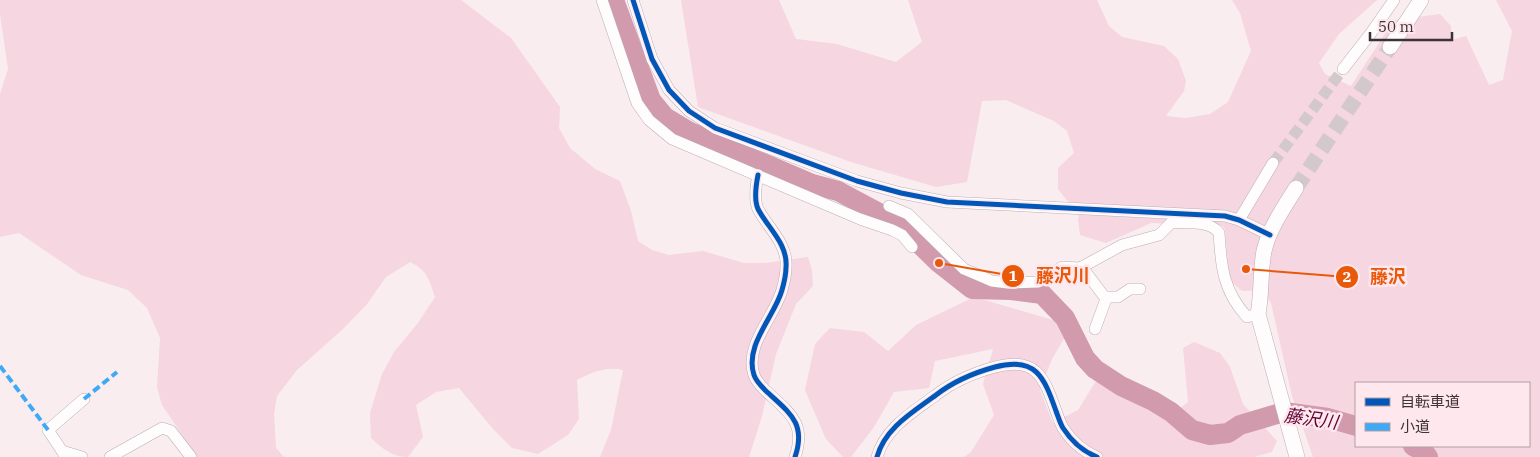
<svg xmlns="http://www.w3.org/2000/svg" width="1540" height="457" viewBox="0 0 1540 457" font-family="'IBM Plex Serif','Noto Sans JP',serif">
	<style>
		.green { fill: #f6d6e0; fill-rule: evenodd }
		.lines { fill: none; stroke-linecap: round; stroke-linejoin: round }
		.river { stroke: #d29aad; stroke-width: 20 }
		.minor-tunnel { stroke: #d3c8cb; stroke-width: 11; stroke-dasharray: 11 5.5; stroke-linecap: butt }
		.major-tunnel { stroke: #d3c8cb; stroke-width: 15; stroke-dasharray: 15 8; stroke-linecap: butt }
		.minor-casing { stroke: #b9afb2; stroke-width: 12 }
		.major-casing { stroke: #b9afb2; stroke-width: 16 }
		.minor { stroke: #fefcfd; stroke-width: 11 }
		.major { stroke: #fefcfd; stroke-width: 15 }
		.quiet { stroke: #3fa9f5; stroke-width: 4; stroke-dasharray: 8 4; stroke-linecap: butt }
		.cycleway-casing { stroke: #ffe7ee; stroke-width: 8 }
		.cycleway { stroke: #0057b8; stroke-width: 5 }
		.labels { text-anchor: middle; stroke-width: 5; stroke-linejoin: round; paint-order: stroke }
		.water-label { font-size: 18px; font-style: italic; fill: #610133; stroke: #ffe7ee }
		.leader { fill: none; stroke: #e8590c; stroke-width: 2 }
		.callout-dot { fill: #e8590c; stroke: #ffe7ee; stroke-width: 2 }
		.mark-label { font-size: 15px; text-anchor: middle; font-weight: bold; fill: #fff }
		.callout-label { font-size: 18px; text-anchor: middle; font-weight: bold; fill: #e8590c; stroke: #ffe7ee; stroke-width: 5; stroke-linejoin: round; paint-order: stroke }
	</style>
	<rect width="100%" height="100%" fill="#f9edf0"/>
	<!-- green -->
	<g class="green">
		<path d="M 0,0 L 461,0 L 511,38 L 560,107 L 559,128 L 570,148 L 595,169 L 620,181 L 631,211 L 638,241 L 652,250 L 669,255 L 703,251 L 744,263 L 766,263 L 808,257 L 812,270 L 813,286 L 796,304 L 776,354 L 762,416 L 749,457 L 600,457 L 611,430 L 623,370 C 606,366 592,372 577,380 L 579,419 L 568,435 L 538,454 L 512,448 L 493,429 L 459,388 L 436,392 L 416,405 L 423,437 L 408,457 C 392,457 382,448 371,438 L 370,413 L 382,374 L 394,352 L 418,323 L 435,297 C 429,279 428,271 410,262 L 386,277 L 367,304 L 343,329 L 297,370 L 277,396 L 274,414 L 276,448 L 284,457 L 197,457 L 162,405 L 157,387 L 160,338 L 147,308 L 128,290 L 81,275 L 19,233 L 0,237 L 0,94 L 8,69 L 0,14 Z"/>
		<path d="M 681,0 L 779,0 L 796,39 L 837,44 L 896,62 L 922,42 L 908,0 L 1097,0 L 1109,26 L 1122,37 L 1164,46 L 1178,59 L 1186,81 L 1184,91 L 1166,116 L 1186,118 L 1210,114 L 1228,102 L 1251,51 L 1240,13 L 1232,0 L 1377,0 L 1339,34 L 1319,63 L 1325,74 L 1351,86 L 1394,20 L 1440,14 L 1451,26 L 1452,40 L 1466,36 L 1489,85 L 1503,80 L 1512,31 L 1496,0 L 1540,0 L 1540,457 L 1313,457 L 1292,396 L 1271,303 L 1262,290 L 1242,291 L 1229,280 L 1225,229 L 1222,226 L 1151,223 L 1106,243 L 1080,235 L 1078,219 L 1080,209 L 1070,204 L 1058,189 L 1058,168 L 1074,153 L 1067,131 L 1054,121 L 1006,100 L 982,101 L 967,182 L 936,187 L 851,162 L 698,107 ZM 1356,383 L 1529,383 L 1529,446 L 1356,446 Z"/>
		<path d="M 974,297 L 1060,322 L 1065,337 L 1052,359 L 1040,390 L 1053,423 L 1078,410 L 1096,381 L 1178,410 L 1188,402 L 1183,348 L 1194,342 L 1220,353 L 1230,367 L 1243,404 L 1277,441 L 1272,452 L 1254,457 L 964,457 L 971,452 L 994,415 L 983,384 L 993,349 L 935,361 L 929,388 L 894,392 L 874,427 L 851,457 L 843,457 L 826,439 L 805,390 L 815,344 L 830,328 L 864,332 L 888,351 L 916,325 Z"/>
	</g>
	<g class="lines">
		<!-- river -->
		<g class="river">
			<path d="M 614,0 L 651,100 L 665,117 L 690,132 L 812,184 L 838,191 L 898,223 L 939,263 L 972,289 L 1011,290 L 1042,294 L 1065,318 L 1085,358 L 1095,369 L 1121,386 L 1153,401 L 1171,412 L 1192,430 L 1210,435 L 1228,433 L 1240,425 L 1284,412 L 1328,418 L 1356,426"/>
			<path d="M 1413,446 L 1424,452 L 1428,457"/>
		</g>
		<!-- minor-tunnel -->
		<path class="minor-tunnel" d="M 1273,163 L 1343,69"/>
		<!-- major-tunnel -->
		<path class="major-tunnel" d="M 1296,188 L 1390,47"/>
		<!-- minor casing -->
		<g class="minor-casing">
			<g id="minor">
				<path d="M 602,0 L 637,103 L 649,120 L 672,139 L 860,219 L 892,230 L 902,235 L 912,247"/>
				<path d="M 633,0 L 652,59 L 669,90 L 689,111 L 715,128 L 857,181 L 901,193 L 947,202 L 1225,216 L 1239,220 L 1270,235"/>
				<path d="M 1343,69 L 1371,33 L 1394,0"/>
				<path d="M 758,175 C 756,185 754,200 758,209 C 768,228 788,244 786,267 C 786,274 784,283 782,290 C 775,316 744,345 754,375 C 756,381 761,386 765,390 C 788,412 807,422 795,457"/>
				<path d="M 889,206 L 908,214 L 964,269 L 992,281 L 1008,283 L 1038,282 L 1062,267 L 1080,268 L 1122,245 L 1159,235 L 1171,223 C 1186,223 1210,220 1219,233 C 1221,266 1223,291 1247,317 L 1258,314"/>
				<path d="M 1239,220 L 1273,163"/>
				<path d="M 1082,267 L 1106,299 L 1095,329"/>
				<path d="M 1105,297 L 1118,297 L 1130,289 L 1140,289"/>
				<path d="M 62,451 L 82,457"/>
				<path d="M 66,457 L 48,430 L 84,399"/>
				<path d="M 110,457 L 162,428 L 171,431 L 191,457"/>
				<path d="M 877,457 C 885,428 913,412 936,395 C 954,381 973,373 995,367 C 1036,356 1044,377 1056,411 C 1058,416 1060,423 1063,428 C 1072,442 1082,451 1097,457"/>
			</g>
		</g>
		<!-- major casing -->
		<g class="major-casing">
			<g id="major">
				<path d="M 1390,47 L 1421,0"/>
				<path d="M 1296,188 C 1284,207 1269,229 1264,251 C 1260,272 1262,293 1258,314 L 1297,457"/>
			</g>
		</g>
		<!-- minor -->
		<use href="#minor" class="minor"/>
		<!-- major -->
		<use href="#major" class="major"/>
		<!-- quiet -->
		<g class="quiet">
			<path d="M 0,366 L 48,430"/>
			<path d="M 84,399 L 117,372"/>
		</g>
		<!-- cycleway casing -->
		<g class="cycleway-casing">
			<g id="cycleway">
				<path d="M 633,0 L 652,59 L 669,90 L 689,111 L 715,128 L 857,181 L 901,193 L 947,202 L 1225,216 L 1239,220 L 1270,235"/>
				<path d="M 758,175 C 756,185 754,200 758,209 C 768,228 788,244 786,267 C 786,274 784,283 782,290 C 775,316 744,345 754,375 C 756,381 761,386 765,390 C 788,412 807,422 795,457"/>
				<path d="M 877,457 C 885,428 913,412 936,395 C 954,381 973,373 995,367 C 1036,356 1044,377 1056,411 C 1058,416 1060,423 1063,428 C 1072,442 1082,451 1097,457"/>
			</g>
		</g>
		<!-- cycleway -->
		<use href="#cycleway" class="cycleway"/>
	</g>
	<g class="labels">
		<!-- water labels -->
		<g class="water-label">
			<text transform="translate(1311 419) rotate(8)" y="6">藤沢川</text>
		</g>
	</g>
	<!-- callouts -->
	<path class="leader" d="M939 263L1013 276M1246 269L1347 277"/>
	<g class="callout-dot">
		<circle cx="939" cy="263" r="5"/>
		<circle cx="1246" cy="269" r="5"/>
		<circle cx="1013" cy="276" r="12"/>
		<circle cx="1347" cy="277" r="12"/>
	</g>
	<g class="mark-label">
		<text x="1013" y="281">1</text>
		<text x="1347" y="282">2</text>
	</g>
	<g class="callout-label">
		<text x="1063" y="282">藤沢川</text>
		<text x="1388" y="283">藤沢</text>
	</g>
	<!-- legend -->
	<rect x="1355" y="382" width="175" height="65" fill="#ffe7ee" stroke="#b19fa4"/>
	<rect x="1365" y="398" width="25" height="8" fill="#0057b8" stroke="#b19fa4"/>
	<text x="1400" y="407" font-size="15" fill="#3c3335">自転車道</text>
	<rect x="1365" y="423" width="25" height="8" fill="#3fa9f5" stroke="#b19fa4"/>
	<text x="1400" y="432" font-size="15" fill="#3c3335">小道</text>
	<!-- scale -->
	<path d="M1370 32v8h82v-8" fill="none" stroke="#3c3335" stroke-width="2.5"/>
	<text x="1378" y="32" font-size="15" fill="#3c3335" stroke="#ffe7ee" stroke-width="4" paint-order="stroke">50 m</text>
</svg>
